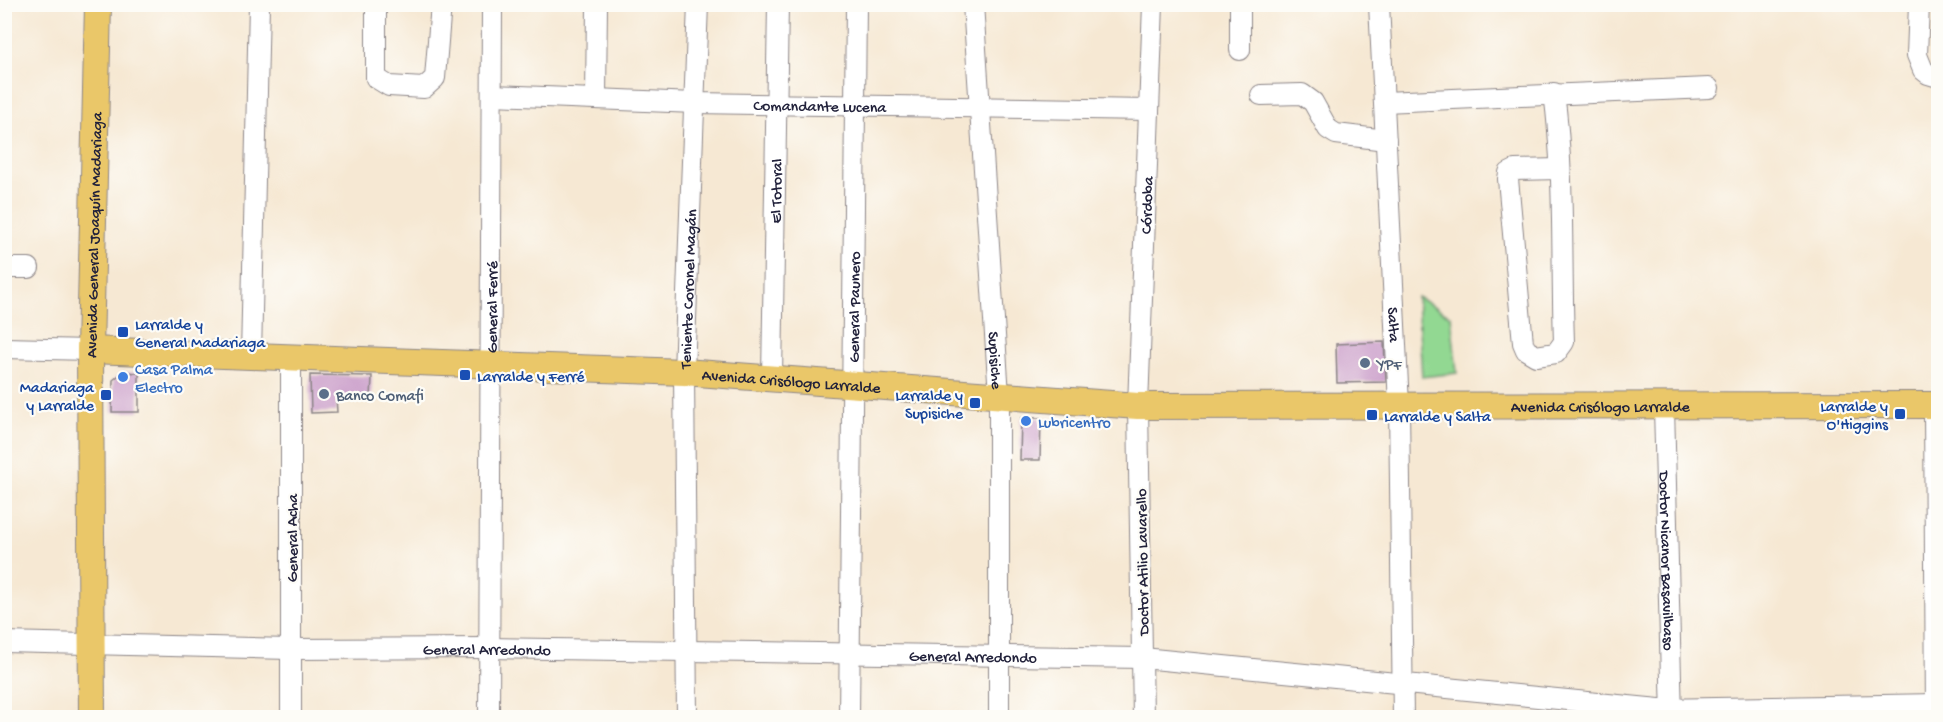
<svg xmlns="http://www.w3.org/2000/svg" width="1943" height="722" viewBox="0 0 1943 722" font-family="'Gochi Hand',sans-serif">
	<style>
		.green { fill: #92d892; stroke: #5a7d66; stroke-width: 1.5 }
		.building { fill: #c695c6 }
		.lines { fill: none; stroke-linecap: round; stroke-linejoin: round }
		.minor-casing { stroke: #8c8587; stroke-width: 22 }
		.major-casing { stroke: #8c8587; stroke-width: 28 }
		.minor { stroke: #fff; stroke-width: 20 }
		.major { stroke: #eac769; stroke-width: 26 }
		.transit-dot { fill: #1a4fb4; stroke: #fdfcf7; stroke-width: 2 }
		.service-dot { fill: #5c6f8a; stroke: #fdfcf7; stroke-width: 2 }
		.shop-dot { fill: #3f7fe0; stroke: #fdfcf7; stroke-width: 2 }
		.labels { text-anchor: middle; stroke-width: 4.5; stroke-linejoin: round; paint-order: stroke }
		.street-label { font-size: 16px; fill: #22223b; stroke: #fdfcf7 }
		.transit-label { font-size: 16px; fill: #164399; stroke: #fdfcf7; text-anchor: start }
		.service-label { font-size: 16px; fill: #4e5e75; stroke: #fdfcf7; text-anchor: start }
		.shop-label { font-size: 16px; fill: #366cbe; stroke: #fdfcf7; text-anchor: start }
	</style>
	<rect width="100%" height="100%" fill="#fdfcf7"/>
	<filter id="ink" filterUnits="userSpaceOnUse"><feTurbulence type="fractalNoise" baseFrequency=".0167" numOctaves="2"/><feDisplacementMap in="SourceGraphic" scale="12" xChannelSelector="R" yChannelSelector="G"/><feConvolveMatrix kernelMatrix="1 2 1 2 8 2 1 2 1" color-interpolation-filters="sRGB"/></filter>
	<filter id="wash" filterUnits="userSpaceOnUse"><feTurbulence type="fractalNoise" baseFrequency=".008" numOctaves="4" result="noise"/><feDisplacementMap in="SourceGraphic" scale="24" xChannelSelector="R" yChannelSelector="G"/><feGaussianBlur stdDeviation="1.35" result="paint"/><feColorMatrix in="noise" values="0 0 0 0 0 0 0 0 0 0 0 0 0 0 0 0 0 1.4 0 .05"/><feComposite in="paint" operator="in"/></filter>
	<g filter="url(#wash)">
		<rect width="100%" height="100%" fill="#f6e8d3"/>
		<!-- green -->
		<path class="green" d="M 1417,297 L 1451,316 L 1457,373 L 1422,377 Z"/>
		<g id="blocks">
			<!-- building -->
			<g class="building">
				<path d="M 1384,342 L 1386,382 L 1337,383 L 1336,344 Z"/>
				<path d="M 123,372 L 139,373 L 139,412 L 112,412 L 113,380 Z"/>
				<path d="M 310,375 L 372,376 L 371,398 L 336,397 L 337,412 L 311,413 Z"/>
				<path d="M 1021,418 L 1041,418 L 1040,460 L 1020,460 Z"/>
			</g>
		</g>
	</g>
	<g filter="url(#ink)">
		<use href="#blocks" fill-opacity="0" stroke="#8c8587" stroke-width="1.5"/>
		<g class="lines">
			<!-- minor casing -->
			<g class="minor-casing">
				<g id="minor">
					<path d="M 376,4 L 376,78 L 389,86 L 424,88 L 435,78 L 441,4"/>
					<path id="s1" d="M 973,4 L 999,395 L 999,718"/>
					<path d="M 1240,4 L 1240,50"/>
					<path id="s2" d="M 1379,4 L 1399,405 L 1403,718"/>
					<path d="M 1919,4 L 1917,55 L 1923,70 L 1928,74 L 1938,77"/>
					<path d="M 1554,93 C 1565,175 1561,260 1564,342 L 1556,353 L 1536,356 L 1526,350 L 1523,343 L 1508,179 L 1509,173 L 1515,170 L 1559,169"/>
					<path id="s3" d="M 492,95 L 695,103 L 1149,110"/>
					<path d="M 1261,95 L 1302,94 L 1313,102 L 1328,129 L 1336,134 L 1386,140"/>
					<path d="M 596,98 L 597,4"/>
					<path d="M 1384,102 L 1709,88"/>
					<path d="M 4,268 L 29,268"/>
					<path d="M 4,348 L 90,350"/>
					<path d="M 251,356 L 259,4"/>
					<path id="s4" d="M 772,377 L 778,4"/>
					<path d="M 1934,405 L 1936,717"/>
					<path id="s5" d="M 1664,407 L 1672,718"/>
					<path id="s6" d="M 4,642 L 291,649 L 489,648 L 1143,658 L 1659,709 L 1938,704"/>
					<path d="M 291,718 L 291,358"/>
					<path id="s7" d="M 489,718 L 492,4"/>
					<path id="s8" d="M 687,718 L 684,372 L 698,4"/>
					<path id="s9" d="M 849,718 L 856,4"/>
					<path id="s10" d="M 1143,718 L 1138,406 L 1153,4"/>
				</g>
			</g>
			<!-- major casing -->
			<g class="major-casing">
				<g id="major">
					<path id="s11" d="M 90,350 L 684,372 L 1138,406 L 1938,405"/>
					<path id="s12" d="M 92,718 L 90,350 L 98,4"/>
				</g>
			</g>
			<!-- minor -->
			<use href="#minor" class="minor"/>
			<!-- major -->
			<use href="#major" class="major"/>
		</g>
	</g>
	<!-- markers -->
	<g class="transit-dot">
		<rect x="117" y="326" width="12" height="12" rx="3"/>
		<rect x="459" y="369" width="12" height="12" rx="3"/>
		<rect x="100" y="389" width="12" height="12" rx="3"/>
		<rect x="969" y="397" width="12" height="12" rx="3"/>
		<rect x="1894" y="408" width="12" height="12" rx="3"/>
		<rect x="1366" y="409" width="12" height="12" rx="3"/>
	</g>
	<g class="service-dot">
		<circle cx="1365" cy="363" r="6"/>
		<circle cx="324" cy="394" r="6"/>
	</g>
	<g class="shop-dot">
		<circle cx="123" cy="377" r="6"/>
		<circle cx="1026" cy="421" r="6"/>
	</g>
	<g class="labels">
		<!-- street labels -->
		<g class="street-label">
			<text dy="6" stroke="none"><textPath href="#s3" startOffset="328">Comandante Lucena</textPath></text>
			<text dy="6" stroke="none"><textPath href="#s4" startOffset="186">El Totoral</textPath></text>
			<text dy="6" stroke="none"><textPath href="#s10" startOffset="513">Córdoba</textPath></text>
			<text dy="6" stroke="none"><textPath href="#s12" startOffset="483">Avenida General Joaquín Madariaga</textPath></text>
			<text dy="6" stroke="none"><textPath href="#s8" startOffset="429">Teniente Coronel Magán</textPath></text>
			<text dy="6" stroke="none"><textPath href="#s7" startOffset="411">General Ferré</textPath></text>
			<text dy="6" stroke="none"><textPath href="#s9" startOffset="411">General Paunero</textPath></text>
			<text dy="6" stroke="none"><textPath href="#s2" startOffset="321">Salta</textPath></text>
			<text dy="6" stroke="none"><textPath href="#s1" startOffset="357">Supisiche</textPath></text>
			<text dy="6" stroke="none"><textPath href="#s11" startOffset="702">Avenida Crisólogo Larralde</textPath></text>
			<text dy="6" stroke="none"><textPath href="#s11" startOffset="1512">Avenida Crisólogo Larralde</textPath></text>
			<text transform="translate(291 538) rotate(-90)" y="6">General Acha</text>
			<text transform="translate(1141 562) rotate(-91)" y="6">Doctor Atilio Lavarello</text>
			<text dy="6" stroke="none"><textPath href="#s5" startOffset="154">Doctor Nicanor Basavilbaso</textPath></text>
			<text dy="6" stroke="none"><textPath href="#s6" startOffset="483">General Arredondo</textPath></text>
			<text dy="6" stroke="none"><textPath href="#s6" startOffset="969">General Arredondo</textPath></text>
		</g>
		<!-- transit labels -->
		<g class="transit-label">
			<text x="135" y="329">Larralde y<tspan x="135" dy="18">General Madariaga</tspan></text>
			<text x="477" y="381">Larralde y Ferré</text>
			<text x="94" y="392" text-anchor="end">Madariaga<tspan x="94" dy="18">y Larralde</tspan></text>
			<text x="963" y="400" text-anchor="end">Larralde y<tspan x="963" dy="18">Supisiche</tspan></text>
			<text x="1888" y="411" text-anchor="end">Larralde y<tspan x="1888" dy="18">O'Higgins</tspan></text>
			<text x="1384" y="421">Larralde y Salta</text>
		</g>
		<!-- service labels -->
		<g class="service-label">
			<text x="1377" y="369">YPF</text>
			<text x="336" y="400">Banco Comafi</text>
		</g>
		<!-- shop labels -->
		<g class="shop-label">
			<text x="135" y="374">Casa Palma<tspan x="135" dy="18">Electro</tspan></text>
			<text x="1038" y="427">Lubricentro</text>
		</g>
	</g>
	<!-- margin -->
	<rect width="1943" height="722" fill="none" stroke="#fdfcf7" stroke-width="24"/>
</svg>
